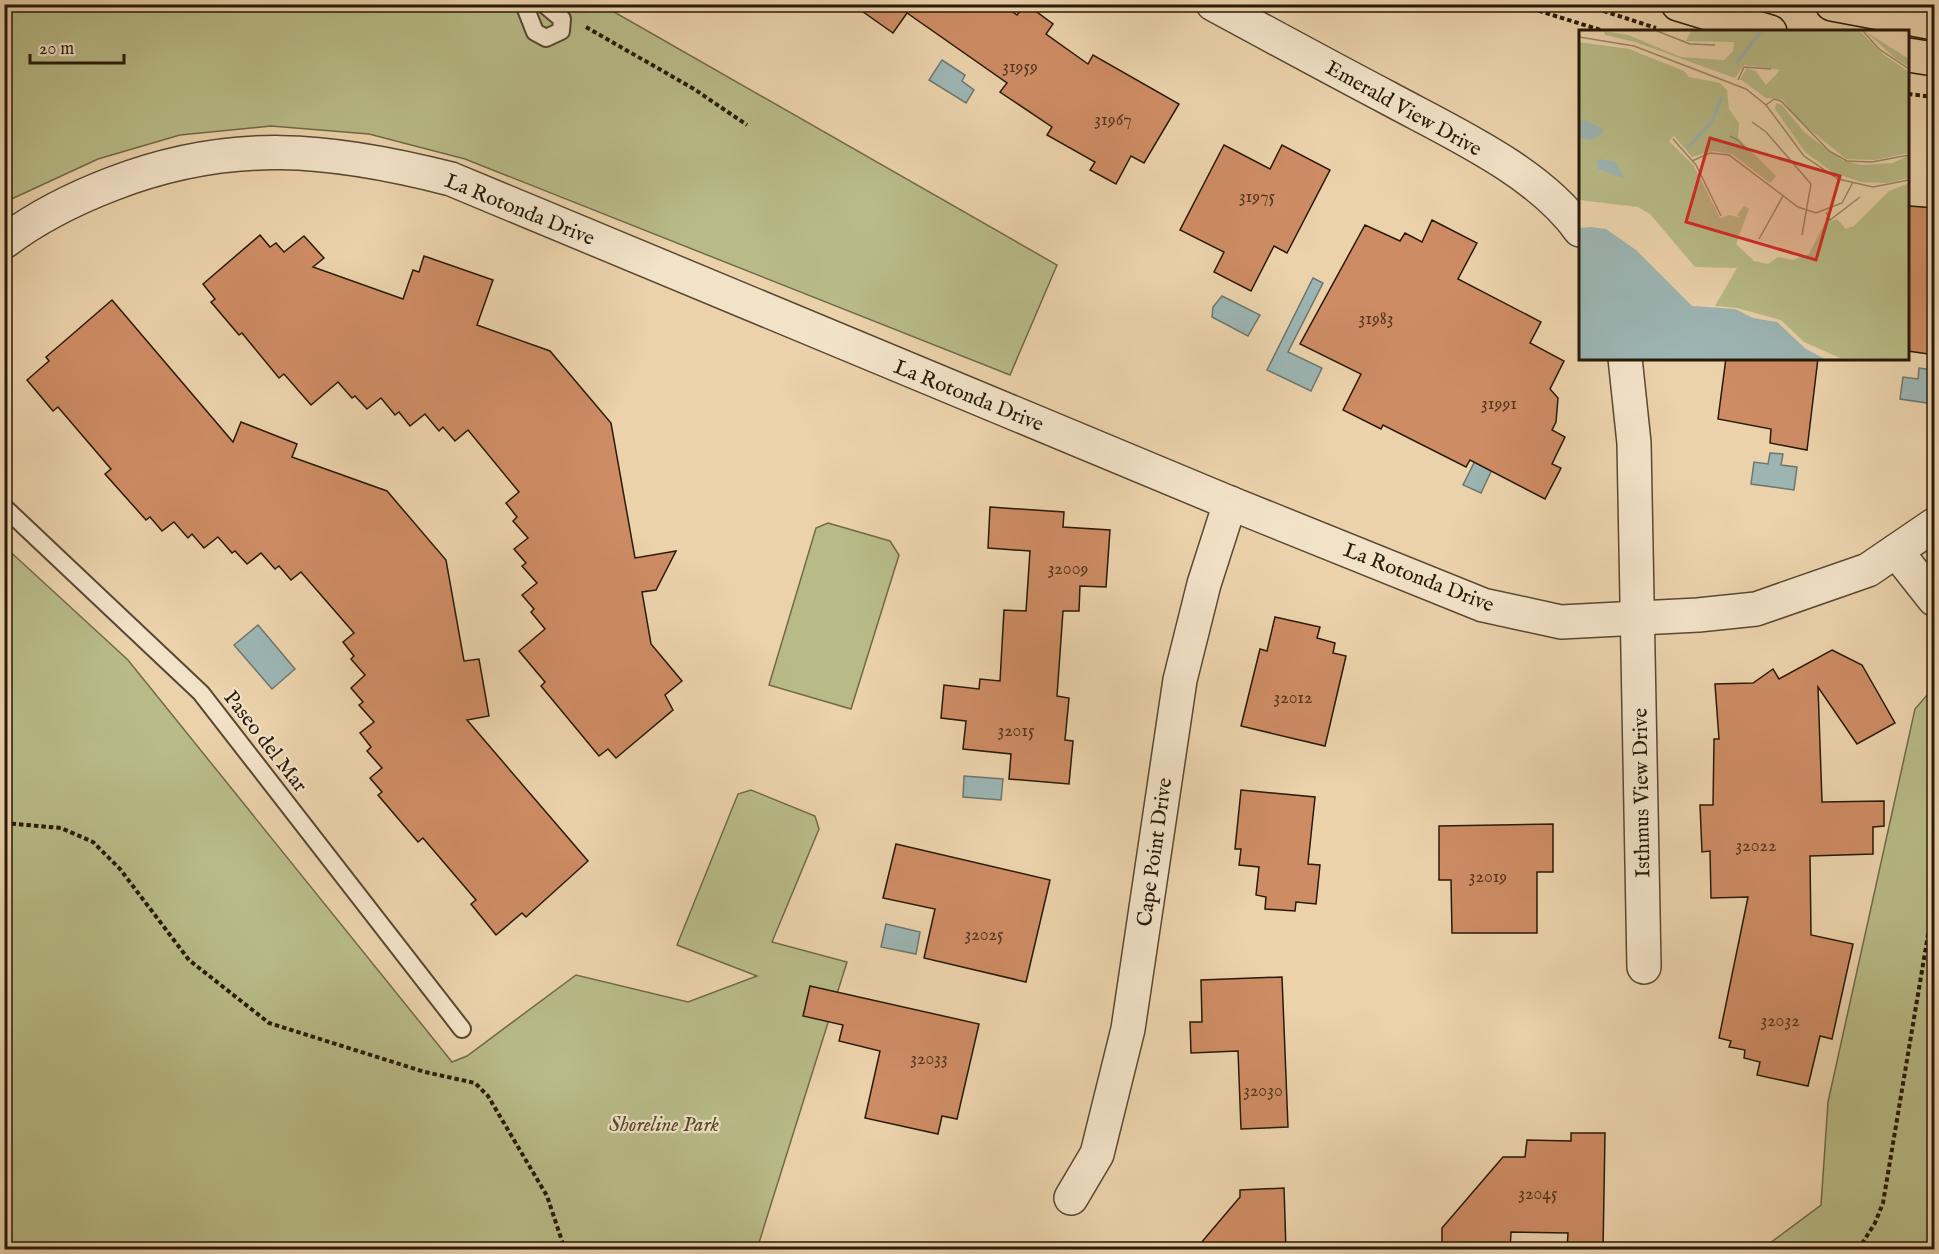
<svg xmlns="http://www.w3.org/2000/svg" width="1939" height="1254" viewBox="0 0 1939 1254" font-family="'IM FELL English',serif">
	<style>
		.green { fill: #b8bb88; stroke: #706a48; stroke-width: 1.5 }
		.water { fill: #9cb5b3; stroke: #6e776f; stroke-width: 1.5 }
		.building { fill: #ce8c64; stroke: #281a08; stroke-width: 1.5 }
		.lines { fill: none; stroke-linecap: round; stroke-linejoin: round }
		.lane-casing { stroke: #594831; stroke-width: 20 }
		.street-casing { stroke: #594831; stroke-width: 36 }
		.primary-casing { stroke: #281a08; stroke-width: 36 }
		.path { stroke: #281a08; stroke-width: 4; stroke-dasharray: 4.5 3; stroke-linecap: butt }
		.lane { stroke: #f2e2c8; stroke-width: 16 }
		.street { stroke: #f2e2c8; stroke-width: 33 }
		.primary { stroke: #ebd2ab; stroke-width: 33 }
		.labels { text-anchor: middle; stroke-width: 4.5; stroke-linejoin: round; paint-order: stroke }
		.number-label { font-size: 18px; fill: #52361f }
		.street-label { font-size: 21px; fill: #281a08; stroke: #f2e2c8 }
		.park-label { font-size: 21px; font-style: italic; fill: #534a2e; stroke: #f2e2c8 }
		.inset-river { fill: none; stroke: #9cb5b3; stroke-width: 3 }
		.inset-road { fill: none; stroke: #9d886a; stroke-width: 1.5 }
		.view { fill: #d62828; fill-opacity: 0.15; stroke: #d62828; stroke-width: 3 }
		.inset-edge { fill: none; stroke: #281a08; stroke-width: 3 }
	</style>
	<rect width="100%" height="100%" fill="#ebd2ab"/>
	<filter id="stains"><feTurbulence type="fractalNoise" baseFrequency=".00333" numOctaves="4"/><feColorMatrix values="0 0 0 0 .2 0 0 0 0 .09 0 0 0 0 .02 0 0 0 .5 -.17"/></filter>
	<radialGradient id="worn" r=".72"><stop offset=".6" stop-color="#630" stop-opacity="0"/><stop offset="1" stop-color="#630" stop-opacity=".3"/></radialGradient>
	<!-- green -->
	<g class="green">
		<path d="M 4,5 L 602,5 L 1057,265 L 1010,375 L 465,159 L 369,134 L 271,126 L 180,135 L 98,159 L 5,202 Z"/>
		<path d="M 828,523 L 890,541 L 899,555 L 851,709 L 769,685 L 816,528 Z"/>
		<path d="M 4,546 L 128,660 L 452,1062 L 467,1056 L 576,975 L 688,1002 L 757,976 L 677,945 L 738,794 L 751,790 L 815,816 L 819,829 L 772,942 L 847,962 L 757,1249 L 5,1249 Z"/>
		<path d="M 1934,687 L 1934,1249 L 1762,1249 L 1821,1205 L 1828,1102 L 1915,709 Z"/>
	</g>
	<!-- water -->
	<g class="water">
		<path d="M 942,60 L 965,75 L 962,81 L 974,90 L 966,103 L 929,80 Z"/>
		<path d="M 1313,278 L 1323,283 L 1288,352 L 1322,368 L 1311,391 L 1267,370 Z"/>
		<path d="M 1222,296 L 1260,315 L 1248,336 L 1212,317 L 1213,307 Z"/>
		<path d="M 1919,368 L 1932,370 L 1934,404 L 1900,399 L 1903,377 L 1918,379 Z"/>
		<path d="M 1770,453 L 1783,454 L 1781,465 L 1797,467 L 1794,490 L 1751,484 L 1754,462 L 1768,464 Z"/>
		<path d="M 1478,455 L 1495,463 L 1481,493 L 1463,485 Z"/>
		<path d="M 258,625 L 295,669 L 272,689 L 234,645 Z"/>
		<path d="M 964,776 L 1003,779 L 1001,800 L 963,797 Z"/>
		<path d="M 886,924 L 920,932 L 916,954 L 881,947 Z"/>
	</g>
	<!-- building -->
	<g class="building">
		<path d="M 852,4 L 1002,4 L 1017,15 L 1026,4 L 1053,24 L 1046,34 L 1088,64 L 1093,55 L 1179,104 L 1144,163 L 1131,156 L 1116,184 L 1090,170 L 1095,162 L 1047,135 L 1052,127 L 1000,92 L 1007,83 L 907,13 L 893,33 Z"/>
		<path d="M 1224,145 L 1270,169 L 1282,145 L 1330,170 L 1287,253 L 1274,246 L 1251,291 L 1214,272 L 1224,252 L 1180,230 Z"/>
		<path d="M 1910,206 L 1935,208 L 1935,355 L 1908,351 L 1908,207 Z"/>
		<path d="M 1432,220 L 1477,243 L 1458,279 L 1541,322 L 1530,343 L 1564,361 L 1550,389 L 1558,398 L 1556,422 L 1552,430 L 1565,437 L 1552,464 L 1561,468 L 1545,499 L 1470,460 L 1466,467 L 1383,425 L 1381,429 L 1343,410 L 1361,374 L 1300,344 L 1365,225 L 1400,241 L 1405,233 L 1422,242 Z"/>
		<path d="M 260,235 L 270,247 L 276,243 L 284,252 L 304,236 L 324,258 L 313,267 L 403,299 L 413,270 L 419,272 L 424,256 L 493,280 L 477,325 L 550,351 L 611,423 L 635,558 L 676,551 L 656,590 L 642,592 L 651,644 L 682,681 L 665,695 L 673,710 L 616,758 L 608,749 L 599,756 L 541,686 L 545,682 L 519,651 L 545,629 L 531,612 L 534,609 L 522,595 L 537,583 L 522,566 L 526,563 L 514,549 L 528,538 L 513,521 L 517,517 L 506,503 L 519,492 L 468,430 L 455,441 L 443,427 L 439,431 L 425,414 L 410,426 L 399,412 L 395,415 L 381,398 L 367,409 L 355,396 L 352,398 L 338,382 L 311,405 L 284,374 L 279,378 L 242,333 L 239,335 L 211,302 L 215,299 L 203,284 Z"/>
		<path d="M 112,300 L 233,442 L 241,422 L 297,444 L 292,457 L 387,491 L 446,560 L 464,661 L 479,659 L 489,716 L 467,720 L 588,861 L 526,917 L 522,913 L 496,935 L 471,904 L 476,900 L 423,838 L 418,842 L 378,795 L 382,792 L 370,778 L 382,768 L 367,751 L 371,747 L 360,733 L 374,722 L 359,705 L 363,702 L 351,688 L 365,675 L 351,659 L 354,656 L 343,642 L 354,633 L 301,572 L 291,580 L 279,566 L 275,569 L 261,553 L 247,564 L 235,551 L 232,553 L 218,537 L 204,548 L 192,534 L 188,538 L 174,522 L 162,531 L 150,517 L 146,520 L 105,474 L 111,469 L 58,407 L 53,411 L 27,380 L 49,361 L 46,357 Z"/>
		<path d="M 1726,358 L 1818,358 L 1807,450 L 1770,443 L 1771,429 L 1718,419 Z"/>
		<path d="M 990,507 L 1064,512 L 1063,527 L 1110,530 L 1106,587 L 1080,586 L 1079,611 L 1063,611 L 1057,696 L 1069,698 L 1065,740 L 1073,741 L 1069,784 L 1009,779 L 1011,754 L 963,749 L 966,721 L 941,718 L 944,685 L 979,689 L 980,679 L 1000,681 L 1004,610 L 1026,611 L 1030,551 L 988,548 Z"/>
		<path d="M 1275,617 L 1320,627 L 1317,638 L 1335,643 L 1333,653 L 1346,656 L 1325,746 L 1241,726 L 1260,649 L 1267,651 Z"/>
		<path d="M 1832,650 L 1862,665 L 1895,723 L 1857,744 L 1818,687 L 1822,802 L 1884,801 L 1884,826 L 1873,827 L 1873,854 L 1810,856 L 1811,935 L 1853,944 L 1832,1039 L 1820,1036 L 1808,1086 L 1757,1075 L 1760,1062 L 1744,1058 L 1745,1050 L 1729,1047 L 1731,1041 L 1719,1038 L 1748,897 L 1711,898 L 1710,851 L 1702,852 L 1700,805 L 1713,805 L 1714,739 L 1719,739 L 1715,684 L 1753,683 L 1773,669 L 1779,679 Z"/>
		<path d="M 1241,790 L 1315,797 L 1308,864 L 1320,865 L 1316,904 L 1296,902 L 1295,911 L 1265,909 L 1266,897 L 1256,895 L 1259,867 L 1239,865 L 1241,849 L 1235,849 Z"/>
		<path d="M 1553,824 L 1553,872 L 1537,872 L 1537,933 L 1452,933 L 1451,880 L 1439,880 L 1439,826 Z"/>
		<path d="M 896,844 L 1050,880 L 1026,982 L 924,958 L 935,909 L 883,898 Z"/>
		<path d="M 1282,977 L 1288,1127 L 1241,1129 L 1238,1051 L 1191,1053 L 1190,1022 L 1202,1022 L 1201,980 Z"/>
		<path d="M 810,986 L 979,1024 L 957,1119 L 942,1116 L 938,1134 L 865,1118 L 880,1051 L 839,1041 L 843,1025 L 803,1016 Z"/>
		<path d="M 1571,1133 L 1605,1133 L 1603,1250 L 1567,1250 L 1568,1233 L 1511,1232 L 1510,1250 L 1442,1250 L 1442,1228 L 1503,1157 L 1525,1157 L 1527,1140 L 1571,1141 Z"/>
		<path d="M 1284,1188 L 1286,1250 L 1195,1250 L 1240,1197 L 1240,1190 Z"/>
	</g>
	<g class="lines">
		<!-- lane casing -->
		<g class="lane-casing">
			<g id="lane">
				<path d="M 524,4 L 535,32 L 546,38 L 561,31 L 562,19 L 544,4"/>
				<path d="M 4,507 L 201,693 L 462,1029"/>
			</g>
		</g>
		<!-- street casing -->
		<g class="street-casing">
			<g id="street">
				<path d="M 1213,4 C 1272,36 1331,68 1390,99 C 1453,133 1539,172 1580,230"/>
				<path d="M 4,242 C 38,216 73,199 112,184 C 231,138 330,148 451,179 L 1230,503 L 1483,605 L 1561,622 L 1698,615 L 1756,609 L 1868,570 L 1934,525"/>
				<path d="M 1625,358 L 1634,443 L 1644,967"/>
				<path d="M 1896,551 L 1934,599"/>
				<path d="M 1071,1198 L 1097,1154 L 1128,1029 L 1180,680 L 1204,584 L 1230,503"/>
			</g>
		</g>
		<!-- primary casing -->
		<g class="primary-casing">
			<g id="primary">
				<path d="M 1678,4 L 1770,32"/>
				<path d="M 1832,4 L 1934,23"/>
				<path d="M 1908,55 L 1934,59"/>
			</g>
		</g>
		<!-- path -->
		<g class="path">
			<path d="M 1517,4 L 1607,32"/>
			<path d="M 1582,4 L 1656,28"/>
			<path d="M 586,27 L 694,89 L 747,125"/>
			<path d="M 1908,94 L 1934,97"/>
			<path d="M 4,823 L 61,828 L 93,842 L 120,869 L 189,960 L 269,1023 L 425,1072 L 475,1083 L 488,1096 L 547,1196 L 565,1250"/>
			<path d="M 1858,1250 L 1875,1223 L 1883,1203 L 1934,899"/>
		</g>
		<!-- lane -->
		<use href="#lane" class="lane"/>
		<!-- street -->
		<use href="#street" class="street"/>
		<!-- primary -->
		<use href="#primary" class="primary"/>
	</g>
	<g class="labels">
		<!-- number labels -->
		<g class="number-label">
			<text x="1020" y="72">31959</text>
			<text x="1113" y="125">31967</text>
			<text x="1257" y="202">31975</text>
			<text x="1376" y="324">31983</text>
			<text x="1499" y="409">31991</text>
			<text x="1068" y="574">32009</text>
			<text x="1293" y="703">32012</text>
			<text x="1016" y="736">32015</text>
			<text x="1756" y="851">32022</text>
			<text x="1488" y="882">32019</text>
			<text x="984" y="940">32025</text>
			<text x="1780" y="1026">32032</text>
			<text x="929" y="1064">32033</text>
			<text x="1263" y="1096">32030</text>
			<text x="1538" y="1199">32045</text>
		</g>
		<!-- street labels -->
		<g class="street-label">
			<text transform="translate(1404 108) rotate(29)" y="7">Emerald View Drive</text>
			<text transform="translate(520 209) rotate(22)" y="7">La Rotonda Drive</text>
			<text transform="translate(969 395) rotate(22)" y="7">La Rotonda Drive</text>
			<text transform="translate(1419 577) rotate(21)" y="7">La Rotonda Drive</text>
			<text transform="translate(266 741) rotate(52)" y="7">Paseo del Mar</text>
			<text transform="translate(1641 793) rotate(-91)" y="7">Isthmus View Drive</text>
			<text transform="translate(1154 852) rotate(-82)" y="7">Cape Point Drive</text>
		</g>
		<!-- park labels -->
		<g class="park-label">
			<text x="664" y="1131">Shoreline Park</text>
		</g>
	</g>
	<!-- overview -->
	<g transform="translate(1579 30)">
		<rect width="330" height="330" fill="#ebd2ab"/>
		<path d="M 25,1 L 49,5 L 102,27 L 145,30 L 154,21 L 155,12 L 107,11 L 112,1 L 281,1 L 305,25 L 330,42 L 330,123 L 296,130 L 267,129 L 218,89 L 203,69 L 187,68 L 161,49 L 168,38 L 177,41 L 187,55 L 201,40 L 165,35 L 156,48 L 56,12 L 26,5 ZM 286,1 L 330,29 L 330,37 L 317,29 ZM 0,12 L 50,19 L 105,41 L 110,47 L 141,53 L 148,60 L 150,79 L 160,93 L 159,108 L 197,146 L 191,153 L 153,124 L 134,121 L 113,127 L 95,106 L 90,111 L 115,136 L 141,188 L 151,185 L 162,188 L 158,185 L 165,176 L 170,179 L 157,214 L 175,231 L 189,234 L 199,227 L 214,230 L 230,224 L 246,193 L 258,189 L 267,199 L 275,196 L 310,161 L 330,153 L 330,329 L 261,328 L 225,312 L 202,290 L 158,278 L 136,276 L 158,238 L 116,237 L 71,184 L 59,177 L 0,170 ZM 197,73 L 203,75 L 225,102 L 263,130 L 283,135 L 314,133 L 330,125 L 330,148 L 308,153 L 282,152 L 253,142 L 226,122 L 196,79 Z" fill="#b8bb88"/>
		<path d="M 6,90 L 24,99 L 23,104 L 13,110 L 0,108 L 0,92 ZM 22,129 L 37,132 L 45,148 L 19,139 L 17,131 ZM 12,197 L 27,199 L 57,220 L 113,276 L 156,279 L 174,288 L 198,292 L 227,319 L 246,329 L 0,329 L 0,198 Z" fill="#9cb5b3"/>
		<path class="inset-river" d="M 157,34 L 182,1M 108,118 L 132,93 L 143,67"/>
		<path class="inset-road" d="M 78,1 L 111,14 L 136,15M 284,1 L 300,19 L 330,39M 0,7 L 55,16 L 167,59 L 187,75 L 225,126 L 259,149 L 294,157 L 330,150M 159,50 L 165,37 L 192,39M 187,75 L 195,69 L 202,71 L 250,121 L 268,131 L 293,132 L 330,125M 173,92 L 187,102 L 232,154 L 223,205M 151,106 L 159,110 L 167,119 L 168,121 L 166,117M 94,109 L 117,135 L 142,186M 113,131 L 131,123 L 150,125 L 219,177 L 237,183 L 263,173 L 274,152M 247,182 L 251,190 L 281,167M 180,209 L 204,166"/>
		<path class="view" d="M 131,108 L 261,146 L 237,230 L 107,192 Z"/>
		<rect width="330" height="330" class="inset-edge"/>
	</g>
	<!-- margin -->
	<rect width="1939" height="1254" fill="none" stroke="#ebd2ab" stroke-width="24"/>
	<rect x="6" y="6" width="1927" height="1242" fill="none" stroke="#281a08" stroke-width="3"/>
	<rect x="12" y="12" width="1915" height="1230" fill="none" stroke="#281a08" stroke-width="1.5"/>
	<!-- scale -->
	<path d="M30 54v9h94v-9" fill="none" stroke="#281a08" stroke-width="3"/>
	<text x="39" y="54" font-size="18" fill="#281a08" stroke="#f2e2c8" stroke-width="4.5" paint-order="stroke">20 m</text>
	<rect width="100%" height="100%" filter="url(#stains)"/>
	<rect width="100%" height="100%" fill="url(#worn)"/>
</svg>
